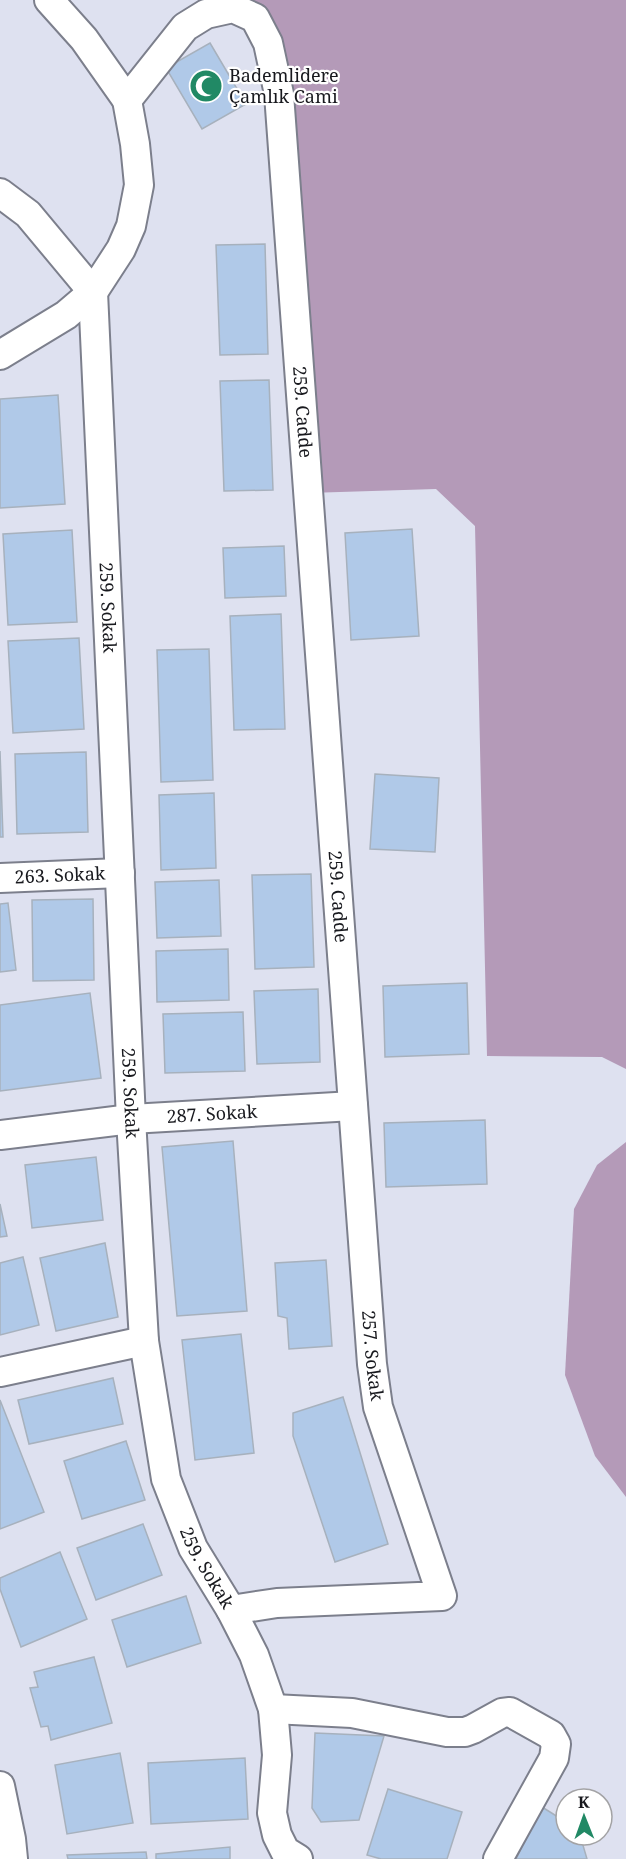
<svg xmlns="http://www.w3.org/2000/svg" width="626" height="1859" viewBox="0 0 626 1859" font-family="'Noto Serif',serif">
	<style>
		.forest { fill: #b49ab8 }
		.building { fill: #b0c9e8; stroke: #a7b1bd; stroke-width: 1.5 }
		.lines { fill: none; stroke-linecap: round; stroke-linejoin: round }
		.minor-casing { stroke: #7c7f8c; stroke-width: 32 }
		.minor { stroke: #fff; stroke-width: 28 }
		.labels { text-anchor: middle; stroke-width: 4.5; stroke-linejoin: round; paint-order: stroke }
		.poi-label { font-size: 18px; fill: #18191e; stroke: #fff; text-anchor: start }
		.street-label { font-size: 18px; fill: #18191e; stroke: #fff }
	</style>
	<rect width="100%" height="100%" fill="#dee1f0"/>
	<!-- forest -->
	<g class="forest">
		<path d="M 215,0 L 626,0 L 626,1069 L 602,1057 L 487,1056 L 475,526 L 436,489 L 308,493 L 268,43 Z"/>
		<path d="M 626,1142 L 626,1497 L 595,1456 L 565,1375 L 574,1209 L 597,1165 Z"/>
	</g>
	<!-- building -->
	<g class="building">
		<path d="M 210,43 L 246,104 L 202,129 L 166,68 Z"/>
		<path d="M 265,244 L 268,354 L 220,355 L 216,245 Z"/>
		<path d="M 269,380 L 273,490 L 224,491 L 220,381 Z"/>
		<path d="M 58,395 L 65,504 L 0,508 L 0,399 Z"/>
		<path d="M 412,529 L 419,636 L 351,640 L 345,533 Z"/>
		<path d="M 72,530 L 77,622 L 8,625 L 3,534 Z"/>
		<path d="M 284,546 L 286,596 L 225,598 L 223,548 Z"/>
		<path d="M 281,614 L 285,729 L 234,730 L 230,616 Z"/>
		<path d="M 79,638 L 84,729 L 13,733 L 8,641 Z"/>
		<path d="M 209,649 L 213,780 L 161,782 L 157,650 Z"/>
		<path d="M 0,751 L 3,837 L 0,837 Z"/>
		<path d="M 86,752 L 88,832 L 17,834 L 15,754 Z"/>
		<path d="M 375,774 L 439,778 L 435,852 L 370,849 Z"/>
		<path d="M 214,793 L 216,868 L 161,870 L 159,795 Z"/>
		<path d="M 311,874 L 314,967 L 255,969 L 252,875 Z"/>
		<path d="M 219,880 L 221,936 L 157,938 L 155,882 Z"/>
		<path d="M 93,899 L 94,980 L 33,981 L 32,900 Z"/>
		<path d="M 8,903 L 16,970 L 0,972 L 0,904 Z"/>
		<path d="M 228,949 L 229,1000 L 157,1002 L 156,951 Z"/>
		<path d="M 467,983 L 469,1054 L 385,1057 L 383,986 Z"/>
		<path d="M 318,989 L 320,1062 L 257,1064 L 254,991 Z"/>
		<path d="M 90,993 L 101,1078 L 0,1091 L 0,1005 Z"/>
		<path d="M 243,1012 L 245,1071 L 165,1073 L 163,1014 Z"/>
		<path d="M 485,1120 L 487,1184 L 386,1187 L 384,1123 Z"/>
		<path d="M 233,1141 L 247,1311 L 177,1316 L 162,1147 Z"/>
		<path d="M 96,1157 L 103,1220 L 32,1228 L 25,1165 Z"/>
		<path d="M 0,1204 L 7,1236 L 0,1237 Z"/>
		<path d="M 105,1243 L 118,1317 L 56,1331 L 40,1258 Z"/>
		<path d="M 23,1257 L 39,1325 L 0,1335 L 0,1263 Z"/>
		<path d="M 326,1260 L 332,1346 L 289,1349 L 287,1318 L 278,1316 L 275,1263 Z"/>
		<path d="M 241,1334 L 254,1453 L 195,1460 L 182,1340 Z"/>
		<path d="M 113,1378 L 123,1424 L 29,1444 L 18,1400 Z"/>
		<path d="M 343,1397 L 388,1544 L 335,1562 L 293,1436 L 293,1413 Z"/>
		<path d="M 0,1400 L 44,1512 L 0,1529 Z"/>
		<path d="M 126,1441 L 145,1500 L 82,1519 L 64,1461 Z"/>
		<path d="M 143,1524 L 162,1575 L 96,1600 L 77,1548 Z"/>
		<path d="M 60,1552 L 87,1619 L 21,1647 L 0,1589 L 0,1578 Z"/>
		<path d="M 186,1596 L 201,1643 L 127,1667 L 112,1620 Z"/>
		<path d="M 94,1657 L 112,1723 L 51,1740 L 48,1726 L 41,1727 L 30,1688 L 38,1687 L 34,1672 Z"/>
		<path d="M 315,1733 L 384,1736 L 359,1820 L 321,1822 L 312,1808 Z"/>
		<path d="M 120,1753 L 133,1823 L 67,1834 L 55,1765 Z"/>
		<path d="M 245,1758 L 248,1819 L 151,1824 L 148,1763 Z"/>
		<path d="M 388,1789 L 462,1812 L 447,1859 L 381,1859 L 367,1855 Z"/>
		<path d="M 542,1807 L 566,1822 L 566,1835 L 580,1835 L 587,1859 L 516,1859 Z"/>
		<path d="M 230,1847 L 230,1859 L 156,1859 L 156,1854 Z"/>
		<path d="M 146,1852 L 147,1859 L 68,1859 L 67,1855 Z"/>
	</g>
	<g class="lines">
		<!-- minor casing -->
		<g class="minor-casing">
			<g id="minor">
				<path id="s1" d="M 49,0 L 84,39 L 127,100 L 185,27 L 206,14 L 233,8 L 255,18 L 268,43 L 279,94 L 372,1364 L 378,1407 L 442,1596 L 277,1603 L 231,1610"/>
				<path d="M 0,193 L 28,214 L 93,292"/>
				<path id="s2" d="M 93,292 L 131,1119 L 144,1341 L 166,1479 L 193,1548 L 231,1610 L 254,1655 L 273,1709 L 277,1755 L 272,1813 L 277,1835 L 285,1851 L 298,1859"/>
				<path d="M 0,355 L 66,315 L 93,292 L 121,249 L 131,226 L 139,185 L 135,144 L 127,100"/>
				<path id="s3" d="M 0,878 L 120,873"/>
				<path id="s4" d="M 0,1135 L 131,1119 L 353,1106"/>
				<path d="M 0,1372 L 144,1341"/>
				<path d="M 273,1709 L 352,1713 L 447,1732 L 465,1732 L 473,1729 L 502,1713 L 510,1712 L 551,1735 L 556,1744 L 554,1758 L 498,1859"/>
				<path d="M 0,1786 L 11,1839 L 13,1859"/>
			</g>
		</g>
		<!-- minor -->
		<use href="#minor" class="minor"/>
	</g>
	<!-- icons -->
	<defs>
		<g id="mosque-disc" transform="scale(1.725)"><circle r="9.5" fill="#218965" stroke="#fff"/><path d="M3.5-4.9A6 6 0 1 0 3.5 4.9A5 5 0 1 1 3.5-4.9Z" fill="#fff"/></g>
	</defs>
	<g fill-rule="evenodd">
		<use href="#mosque-disc" x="206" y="86"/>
	</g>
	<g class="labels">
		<!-- poi labels -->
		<g class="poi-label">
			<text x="229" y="82">Bademlidere<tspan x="229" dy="21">Çamlık Cami</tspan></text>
		</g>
		<!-- street labels -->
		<g class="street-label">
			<text dy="6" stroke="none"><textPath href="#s1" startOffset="696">259. Cadde</textPath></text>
			<text dy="6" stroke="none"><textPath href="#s2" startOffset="316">259. Sokak</textPath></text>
			<text dy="6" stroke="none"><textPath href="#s3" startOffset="60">263. Sokak</textPath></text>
			<text dy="6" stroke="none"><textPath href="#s1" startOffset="1182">259. Cadde</textPath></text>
			<text dy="6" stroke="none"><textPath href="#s2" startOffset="802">259. Sokak</textPath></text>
			<text dy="6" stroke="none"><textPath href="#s4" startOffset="213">287. Sokak</textPath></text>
			<text dy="6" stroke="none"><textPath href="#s1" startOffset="1642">257. Sokak</textPath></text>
			<text dy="6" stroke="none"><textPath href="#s2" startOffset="1288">259. Sokak</textPath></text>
		</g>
	</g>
	<!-- north arrow -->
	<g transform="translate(584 1817) rotate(359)"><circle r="28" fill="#ffffff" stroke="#a3a3a5" stroke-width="1.5"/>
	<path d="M0-4.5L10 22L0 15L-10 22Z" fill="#218965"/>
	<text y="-9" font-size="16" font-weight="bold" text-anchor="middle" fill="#18191e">K</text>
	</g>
</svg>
